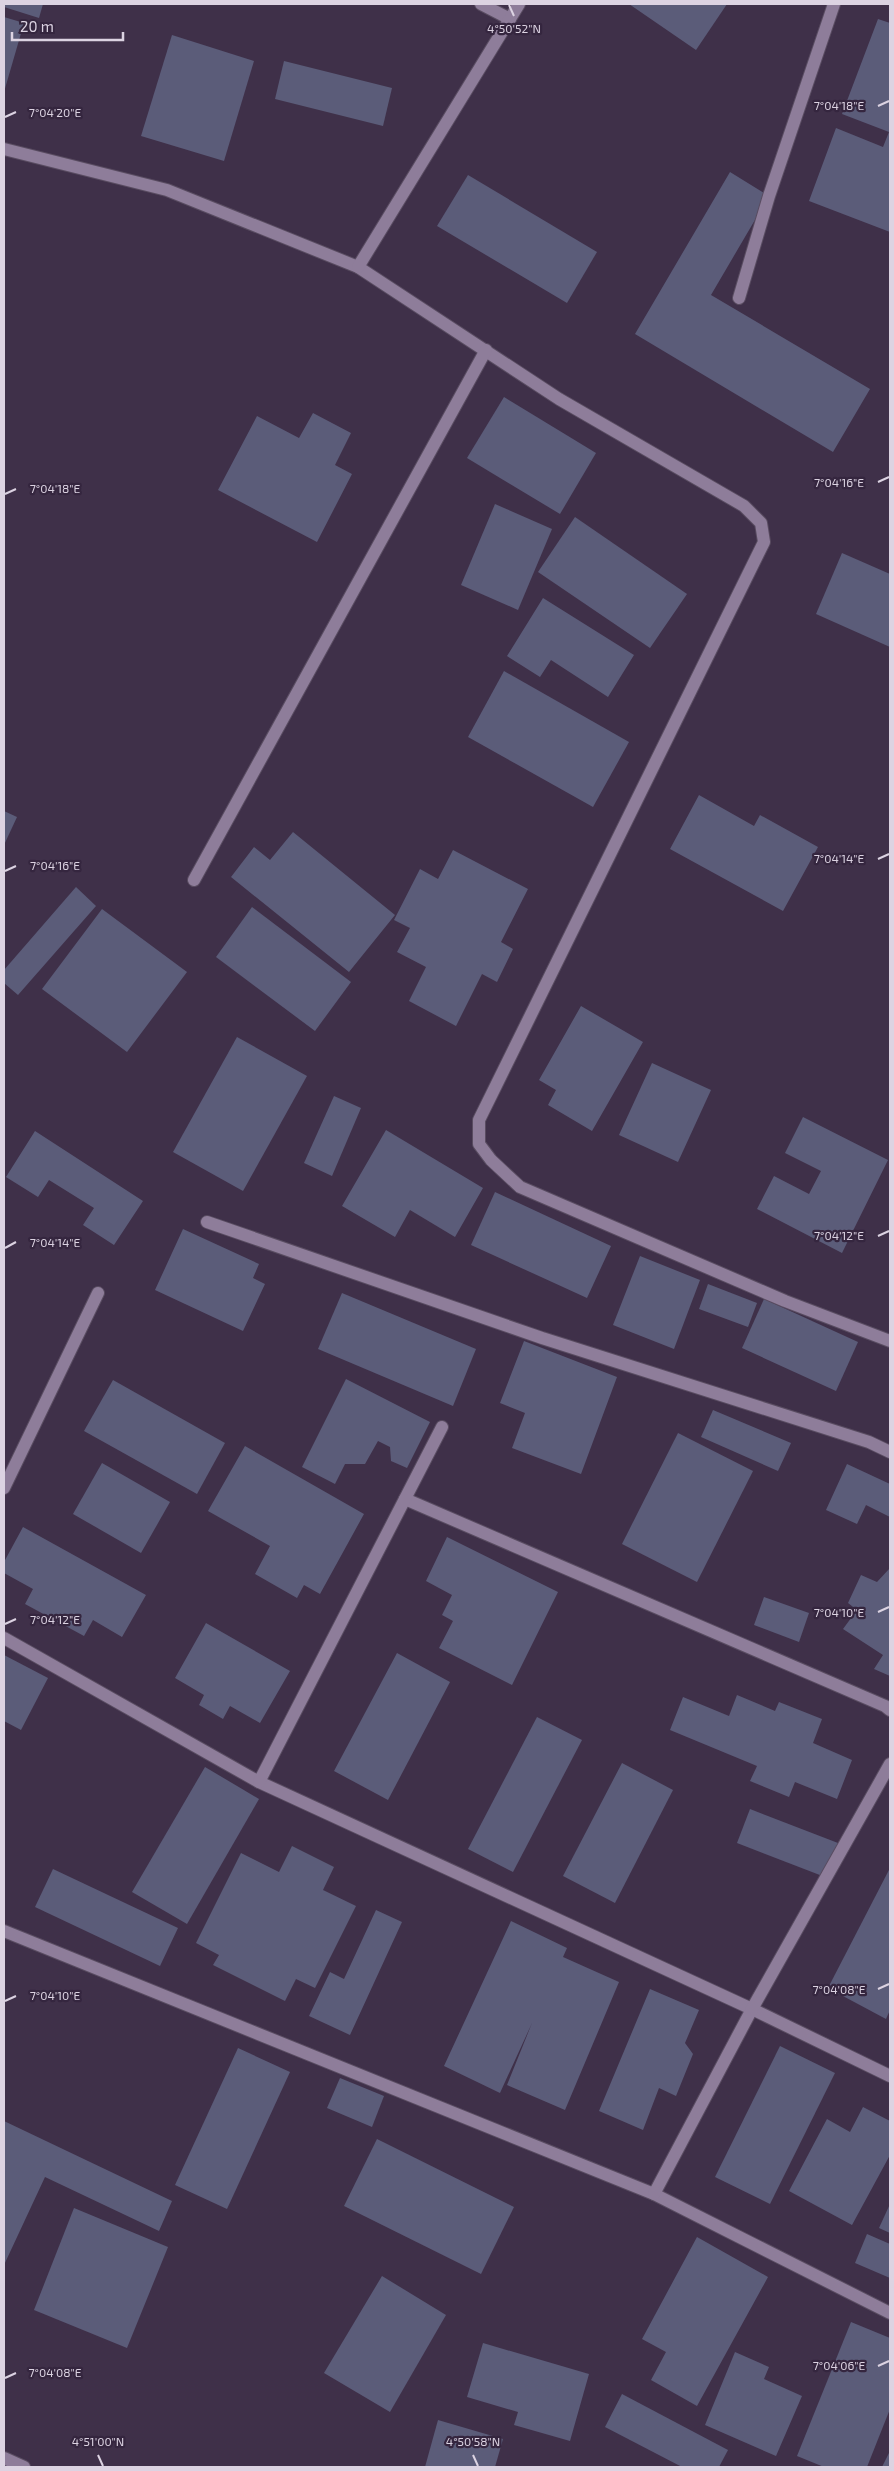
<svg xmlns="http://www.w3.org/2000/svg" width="894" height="2471" viewBox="0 0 894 2471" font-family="'Exo 2',sans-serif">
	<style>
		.building { fill: #5b5c79 }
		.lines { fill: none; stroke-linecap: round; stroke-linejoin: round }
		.lane-casing { stroke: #594c61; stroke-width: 14 }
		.street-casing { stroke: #594c61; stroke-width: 14 }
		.lane { stroke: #8e7d9a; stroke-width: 12 }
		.street { stroke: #8e7d9a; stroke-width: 12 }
		.ticks { fill: none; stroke: #dcd3e2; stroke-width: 2 }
		.ticks-label { font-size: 12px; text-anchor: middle; fill: #dcd3e2; stroke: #35263f; stroke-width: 4.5; stroke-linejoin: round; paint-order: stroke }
	</style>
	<rect width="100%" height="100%" fill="#3f3049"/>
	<!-- building -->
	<g class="building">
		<path d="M 4,4 L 43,4 L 39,18 L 4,7 Z"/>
		<path d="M 629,4 L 727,4 L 696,50 Z"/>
		<path d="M 4,17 L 24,23 L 4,92 Z"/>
		<path d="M 878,19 L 890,23 L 890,232 L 809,201 L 836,128 L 883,147 L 889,132 L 842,114 Z"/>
		<path d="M 172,35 L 254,61 L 224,161 L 141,136 Z"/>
		<path d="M 284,61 L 392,88 L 383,126 L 275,99 Z"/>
		<path d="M 730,172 L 769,196 L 711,295 L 870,389 L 833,452 L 635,334 Z"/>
		<path d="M 468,175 L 597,252 L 567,303 L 437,226 Z"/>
		<path d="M 504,397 L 596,453 L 560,514 L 467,458 Z"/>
		<path d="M 313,413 L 351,433 L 335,465 L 352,474 L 317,542 L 218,490 L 257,416 L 299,438 Z"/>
		<path d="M 495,504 L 552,529 L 518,610 L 461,585 Z"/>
		<path d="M 575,517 L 687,594 L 650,648 L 538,572 Z"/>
		<path d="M 842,553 L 890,574 L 890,647 L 816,614 Z"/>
		<path d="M 543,598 L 634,655 L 608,697 L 551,660 L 540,677 L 507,656 Z"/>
		<path d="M 504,671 L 629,742 L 593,807 L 468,737 Z"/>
		<path d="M 699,795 L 754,826 L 760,815 L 818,847 L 783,911 L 670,849 Z"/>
		<path d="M 4,811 L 17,817 L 4,845 Z"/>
		<path d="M 293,832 L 395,915 L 349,972 L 231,877 L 254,847 L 270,860 Z"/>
		<path d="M 453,850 L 528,889 L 501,942 L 513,949 L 497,982 L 482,974 L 456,1026 L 409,1001 L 426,967 L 397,952 L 410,928 L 394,920 L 420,869 L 438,879 Z"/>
		<path d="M 76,887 L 96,906 L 18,995 L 4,983 L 4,970 Z"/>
		<path d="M 252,907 L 351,982 L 315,1031 L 216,957 Z"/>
		<path d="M 102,909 L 187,972 L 127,1052 L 42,989 Z"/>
		<path d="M 581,1006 L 643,1042 L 592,1131 L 548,1105 L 556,1090 L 539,1080 Z"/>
		<path d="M 237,1037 L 307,1076 L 243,1191 L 173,1152 Z"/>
		<path d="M 652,1063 L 711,1090 L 678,1162 L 619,1135 Z"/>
		<path d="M 334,1096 L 361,1108 L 332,1176 L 304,1163 Z"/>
		<path d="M 803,1117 L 888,1160 L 842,1253 L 757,1209 L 774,1176 L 809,1194 L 821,1171 L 785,1153 Z"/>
		<path d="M 386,1130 L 483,1188 L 455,1237 L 410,1210 L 395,1237 L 342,1206 Z"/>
		<path d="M 35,1131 L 143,1201 L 114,1245 L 83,1225 L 94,1208 L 49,1180 L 38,1197 L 6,1177 Z"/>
		<path d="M 495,1192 L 611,1246 L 587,1298 L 471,1245 Z"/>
		<path d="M 183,1229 L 259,1264 L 253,1278 L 265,1284 L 243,1331 L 155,1290 Z"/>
		<path d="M 640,1256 L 700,1280 L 674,1349 L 613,1325 Z"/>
		<path d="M 708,1284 L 757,1303 L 748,1327 L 699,1309 Z"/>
		<path d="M 342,1293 L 476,1349 L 453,1406 L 318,1349 Z"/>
		<path d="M 764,1299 L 858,1342 L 836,1391 L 742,1348 Z"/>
		<path d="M 524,1341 L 617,1377 L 581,1474 L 512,1448 L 525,1413 L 500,1403 Z"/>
		<path d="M 346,1379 L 430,1422 L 407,1468 L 391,1461 L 390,1447 L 378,1441 L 365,1464 L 345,1464 L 335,1484 L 302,1467 Z"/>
		<path d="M 113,1380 L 225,1443 L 197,1494 L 84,1431 Z"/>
		<path d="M 713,1410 L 791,1443 L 778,1471 L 701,1437 Z"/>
		<path d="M 678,1433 L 753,1471 L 697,1582 L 622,1544 Z"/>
		<path d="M 245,1446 L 364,1514 L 320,1594 L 304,1585 L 297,1598 L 255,1574 L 270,1546 L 208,1511 Z"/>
		<path d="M 102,1463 L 170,1502 L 141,1553 L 73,1514 Z"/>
		<path d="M 847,1464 L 890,1484 L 890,1517 L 866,1505 L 857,1524 L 826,1510 Z"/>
		<path d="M 23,1527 L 146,1595 L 122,1637 L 93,1620 L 84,1636 L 25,1604 L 33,1589 L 4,1573 L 4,1562 Z"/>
		<path d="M 447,1537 L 558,1592 L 512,1685 L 439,1648 L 453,1621 L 442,1615 L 452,1595 L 426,1581 Z"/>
		<path d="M 890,1568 L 890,1676 L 874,1669 L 883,1655 L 843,1629 L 857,1610 L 848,1603 L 861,1575 L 877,1582 Z"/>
		<path d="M 764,1597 L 809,1613 L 799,1642 L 754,1625 Z"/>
		<path d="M 206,1623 L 290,1671 L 260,1723 L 230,1706 L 223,1719 L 199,1705 L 204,1695 L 175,1678 Z"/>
		<path d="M 397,1653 L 450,1682 L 388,1800 L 334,1771 Z"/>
		<path d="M 4,1655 L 48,1678 L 21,1730 L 4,1721 Z"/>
		<path d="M 737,1695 L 775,1711 L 779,1702 L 822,1719 L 813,1743 L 852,1760 L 837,1799 L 795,1782 L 789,1797 L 750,1781 L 757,1766 L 670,1730 L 683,1697 L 729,1716 Z"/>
		<path d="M 537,1717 L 582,1740 L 513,1872 L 468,1849 Z"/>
		<path d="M 622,1763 L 673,1790 L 615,1903 L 563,1876 Z"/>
		<path d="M 205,1767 L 259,1799 L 187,1924 L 132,1892 Z"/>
		<path d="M 750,1809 L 838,1843 L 825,1877 L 737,1843 Z"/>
		<path d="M 292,1846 L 334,1867 L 323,1890 L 356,1906 L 315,1988 L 296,1979 L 285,2001 L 213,1965 L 219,1955 L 196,1943 L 241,1853 L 279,1872 Z"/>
		<path d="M 890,1868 L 890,2010 L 886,2019 L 828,1988 Z"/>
		<path d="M 53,1869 L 178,1928 L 160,1966 L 35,1907 Z"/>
		<path d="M 376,1910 L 402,1922 L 350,2035 L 309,2016 L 330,1972 L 344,1979 Z"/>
		<path d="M 511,1921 L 567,1948 L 563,1957 L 619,1982 L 565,2110 L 507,2085 L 532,2023 L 500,2093 L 444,2066 Z"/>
		<path d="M 650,1989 L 699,2010 L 685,2043 L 693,2054 L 676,2096 L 659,2088 L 643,2130 L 599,2111 Z"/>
		<path d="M 780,2046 L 835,2073 L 770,2204 L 715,2177 Z"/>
		<path d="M 238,2048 L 290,2072 L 227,2209 L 175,2185 Z"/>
		<path d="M 340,2078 L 384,2096 L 372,2127 L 327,2108 Z"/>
		<path d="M 863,2107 L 890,2121 L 890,2155 L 852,2225 L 789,2191 L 827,2119 L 850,2132 Z"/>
		<path d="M 4,2121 L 172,2201 L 159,2231 L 45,2177 L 4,2265 Z"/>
		<path d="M 377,2139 L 514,2207 L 481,2274 L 344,2206 Z"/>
		<path d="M 890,2204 L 890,2233 L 879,2228 Z"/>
		<path d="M 74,2208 L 168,2247 L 127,2348 L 34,2310 Z"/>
		<path d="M 867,2234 L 890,2244 L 890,2278 L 855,2263 Z"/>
		<path d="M 697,2237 L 768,2277 L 697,2406 L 651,2380 L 666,2352 L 642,2339 Z"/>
		<path d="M 382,2276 L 446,2315 L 390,2412 L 324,2373 Z"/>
		<path d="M 851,2322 L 890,2338 L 890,2409 L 867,2467 L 824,2467 L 797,2456 Z"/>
		<path d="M 483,2343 L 589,2374 L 570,2441 L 514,2425 L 518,2412 L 467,2397 Z"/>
		<path d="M 735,2352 L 769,2367 L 764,2379 L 802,2396 L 776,2456 L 705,2425 Z"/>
		<path d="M 622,2394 L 728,2450 L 719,2467 L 682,2467 L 605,2427 Z"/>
		<path d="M 438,2420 L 503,2439 L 495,2467 L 425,2467 Z"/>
		<path d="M 890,2451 L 890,2467 L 882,2467 Z"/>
	</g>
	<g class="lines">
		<!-- lane casing -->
		<g class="lane-casing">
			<path id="lane" d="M 739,298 L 769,196 L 834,4"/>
		</g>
		<!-- street casing -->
		<g class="street-casing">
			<g id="street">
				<path d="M 481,4 L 510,19"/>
				<path d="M 4,149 L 167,190 L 358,267 L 559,399 L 744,506 L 761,523 L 764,542 L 479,1120 L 479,1144 L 491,1160 L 520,1187 L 785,1301 L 890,1341"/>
				<path d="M 358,267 L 519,4"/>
				<path d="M 194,880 L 486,350"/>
				<path d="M 207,1222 L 542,1338 L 869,1442 L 890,1452"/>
				<path d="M 4,1488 L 98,1293"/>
				<path d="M 405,1499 L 885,1706 L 890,1710"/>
				<path d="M 4,1638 L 259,1782 L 752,2009 L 890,2076"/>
				<path d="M 259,1782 L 442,1427"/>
				<path d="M 4,1931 L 654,2194 L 890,2313"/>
				<path d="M 654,2194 L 752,2009 L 890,1764"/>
				<path d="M 4,2458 L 24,2467"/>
			</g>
		</g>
		<!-- lane -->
		<use href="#lane" class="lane"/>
		<!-- street -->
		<use href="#street" class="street"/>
	</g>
	<!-- ticks -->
	<path class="ticks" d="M 509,5 L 514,16M 878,106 L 889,101M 5,117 L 16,112M 878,482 L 889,477M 5,494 L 16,489M 878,859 L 889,854M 5,871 L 16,866M 878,1236 L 889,1231M 5,1248 L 16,1242M 878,1612 L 889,1607M 5,1624 L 16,1619M 878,1989 L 889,1984M 5,2001 L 16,1996M 878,2366 L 889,2361M 5,2378 L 16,2373M 98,2455 L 103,2466M 473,2455 L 478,2466"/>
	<g class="ticks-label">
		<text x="514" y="33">4°50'52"N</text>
		<text x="839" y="110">7°04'18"E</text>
		<text x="55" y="117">7°04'20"E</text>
		<text x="839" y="487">7°04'16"E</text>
		<text x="55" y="493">7°04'18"E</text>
		<text x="839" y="863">7°04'14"E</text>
		<text x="55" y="870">7°04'16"E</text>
		<text x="839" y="1240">7°04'12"E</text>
		<text x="55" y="1247">7°04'14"E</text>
		<text x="839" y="1617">7°04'10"E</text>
		<text x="55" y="1624">7°04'12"E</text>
		<text x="839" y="1994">7°04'08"E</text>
		<text x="55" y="2000">7°04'10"E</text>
		<text x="839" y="2370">7°04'06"E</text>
		<text x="55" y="2377">7°04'08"E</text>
		<text x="98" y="2446">4°51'00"N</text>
		<text x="473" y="2446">4°50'58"N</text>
	</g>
	<!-- border -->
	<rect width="894" height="2471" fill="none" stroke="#dcd3e2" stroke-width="10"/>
	<!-- scale -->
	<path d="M12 32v8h111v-8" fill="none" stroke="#dcd3e2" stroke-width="2.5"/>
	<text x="20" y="32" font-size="15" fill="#dcd3e2" stroke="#35263f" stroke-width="4" paint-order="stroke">20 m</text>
</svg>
